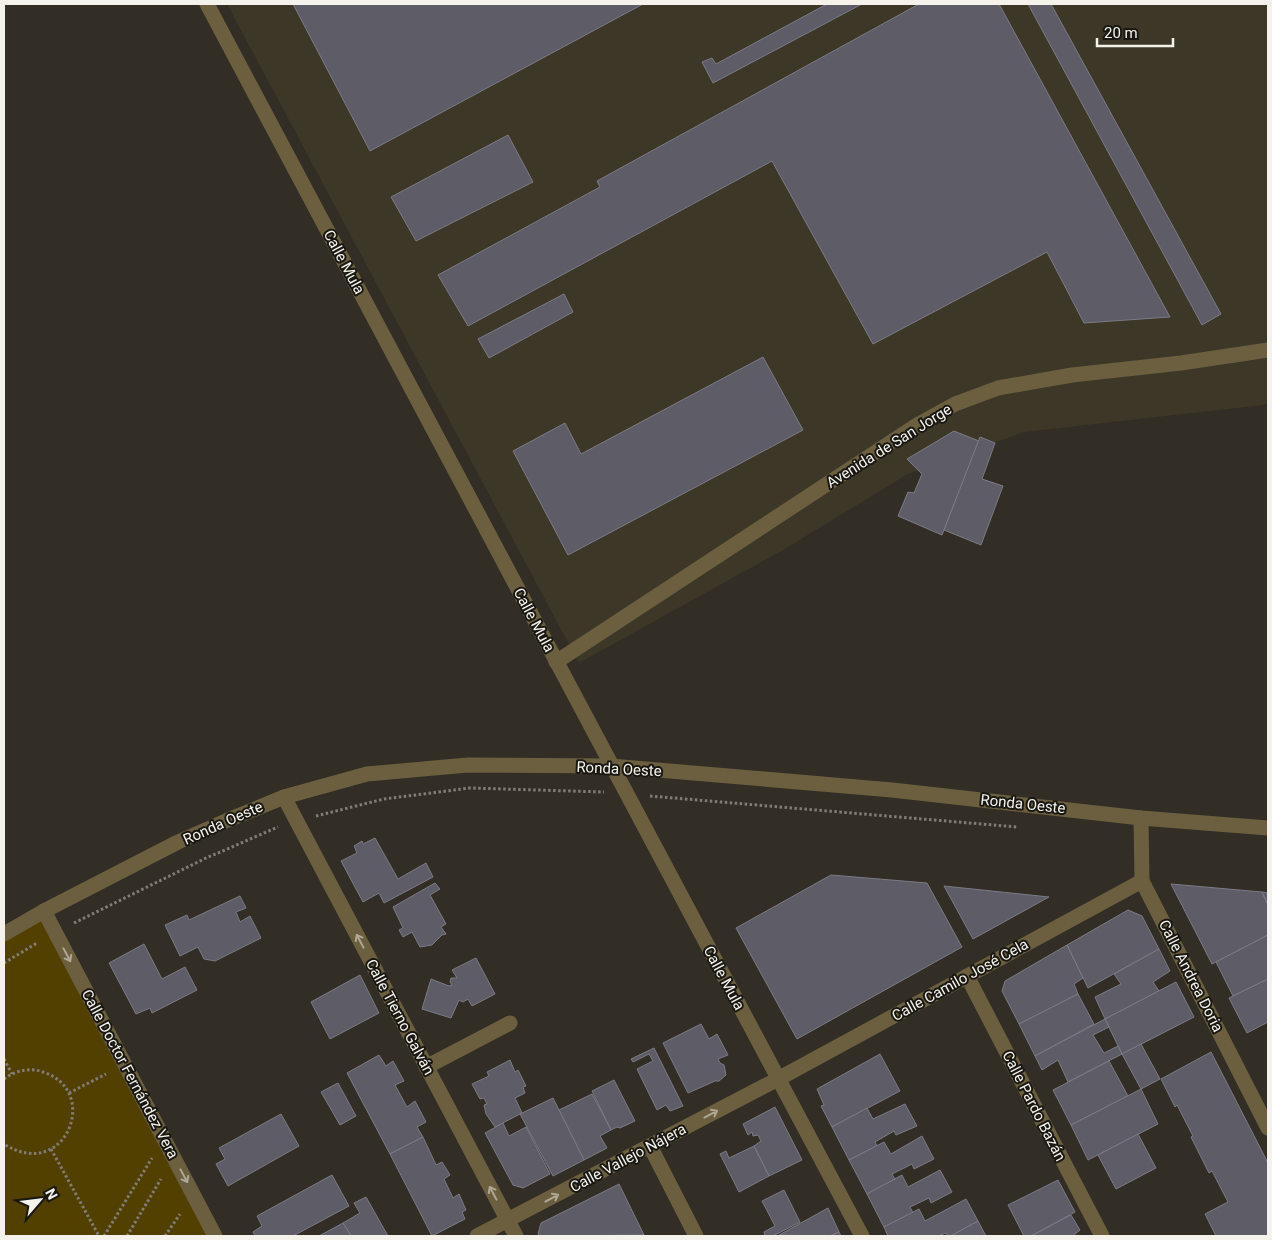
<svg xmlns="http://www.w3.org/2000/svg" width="1272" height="1240" viewBox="0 0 1272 1240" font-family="Roboto,sans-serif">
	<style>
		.built { fill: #3d3728 }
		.green { fill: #524000 }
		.building { fill: #5d5c67; stroke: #7c7b86 }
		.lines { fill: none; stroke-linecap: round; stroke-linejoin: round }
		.path { stroke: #817d75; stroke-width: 3; stroke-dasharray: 2.5 2.5; stroke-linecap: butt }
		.street { stroke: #6b5f3f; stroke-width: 15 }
		.oneway { stroke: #b0a895 }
		.labels { text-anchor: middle; stroke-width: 4; stroke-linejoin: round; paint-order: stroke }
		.street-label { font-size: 15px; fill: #f4f2eb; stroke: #181712 }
	</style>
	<rect width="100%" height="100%" fill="#322e25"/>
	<!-- built -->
	<path class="built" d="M 227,4 L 1268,4 L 1268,403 L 1263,405 L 1024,432 L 908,474 L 783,550 L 579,663 Z"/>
	<!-- green -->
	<path class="green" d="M 44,911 L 215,1236 L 4,1236 L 4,935 Z"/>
	<!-- building -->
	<g class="building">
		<path d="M 293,4 L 643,4 L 370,151 Z"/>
		<path d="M 827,4 L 862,4 L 713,83 L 702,62 L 712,58 L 716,64 Z"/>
		<path d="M 919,4 L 999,4 L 1170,317 L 1084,323 L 1047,252 L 873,344 L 772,161 L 468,326 L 438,275 L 600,187 L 597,181 Z"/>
		<path d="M 1028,4 L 1051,4 L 1221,314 L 1202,325 Z"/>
		<path d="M 508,135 L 533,182 L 416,241 L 391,197 Z"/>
		<path d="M 564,294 L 573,312 L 489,358 L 478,339 Z"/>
		<path d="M 763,357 L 803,430 L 568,555 L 513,451 L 565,423 L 581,454 Z"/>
		<path d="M 954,431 L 979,441 L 942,535 L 898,516 L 908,492 L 914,493 L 922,474 L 907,459 Z"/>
		<path d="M 980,437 L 995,443 L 982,479 L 1003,486 L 981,545 L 944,530 Z"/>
		<path d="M 375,838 L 398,879 L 426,863 L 433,877 L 384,903 L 379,893 L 363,902 L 341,861 L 357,853 L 354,846 L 362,841 L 363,844 Z"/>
		<path d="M 831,875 L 927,883 L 962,947 L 797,1039 L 736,928 Z"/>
		<path d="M 435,883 L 440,889 L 430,895 L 446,924 L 441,927 L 446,934 L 442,935 L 432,945 L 420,947 L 412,932 L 403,937 L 399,930 L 403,928 L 393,907 Z"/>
		<path d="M 1171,884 L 1262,892 L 1268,905 L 1268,935 L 1212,964 Z"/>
		<path d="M 944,886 L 1049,897 L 973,939 Z"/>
		<path d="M 1262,892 L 1268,893 L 1268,905 Z"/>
		<path d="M 240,896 L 246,908 L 236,912 L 240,922 L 250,916 L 261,938 L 215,961 L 204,959 L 198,947 L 180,956 L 165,925 L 187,915 L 189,920 Z"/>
		<path d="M 1128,910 L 1142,916 L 1159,949 L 1088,988 L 1067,945 Z"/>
		<path d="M 1268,935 L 1268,979 L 1233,996 L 1216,962 Z"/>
		<path d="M 144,944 L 162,979 L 185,967 L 197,990 L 152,1013 L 150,1008 L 136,1014 L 109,963 Z"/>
		<path d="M 1067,945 L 1083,978 L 1074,984 L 1078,994 L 1019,1024 L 1002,991 L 1005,981 Z"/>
		<path d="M 1159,949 L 1170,971 L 1153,982 L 1159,991 L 1105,1019 L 1095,997 L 1121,984 L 1114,974 Z"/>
		<path d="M 476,958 L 495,994 L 472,1006 L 468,999 L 463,1002 L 459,1000 L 451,1018 L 422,1009 L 431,979 L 449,986 L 452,985 L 450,982 L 451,978 L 457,978 L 452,970 Z"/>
		<path d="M 360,975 L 379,1013 L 330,1039 L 311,1002 Z"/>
		<path d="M 1268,979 L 1268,1022 L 1247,1033 L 1229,998 Z"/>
		<path d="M 1176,982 L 1194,1017 L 1122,1054 L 1105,1019 Z"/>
		<path d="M 1078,994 L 1094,1024 L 1035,1056 L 1019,1024 Z"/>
		<path d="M 1105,1019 L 1109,1027 L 1093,1035 L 1104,1053 L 1118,1046 L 1122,1054 L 1068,1082 L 1058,1060 L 1042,1070 L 1035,1056 Z"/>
		<path d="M 701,1024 L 709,1039 L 717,1034 L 728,1055 L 718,1059 L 720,1063 L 724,1065 L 726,1075 L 719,1081 L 715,1081 L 688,1093 L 663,1043 Z"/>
		<path d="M 1141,1044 L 1160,1079 L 1141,1089 L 1122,1054 Z"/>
		<path d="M 654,1048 L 683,1106 L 670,1111 L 666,1105 L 657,1110 L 637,1069 L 653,1061 L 649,1054 L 633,1062 L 631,1059 Z"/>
		<path d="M 1211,1052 L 1268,1163 L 1268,1236 L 1216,1236 L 1205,1214 L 1228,1202 L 1212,1171 L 1209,1173 L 1191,1137 L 1193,1136 L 1177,1105 L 1175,1107 L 1161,1079 Z"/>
		<path d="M 880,1054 L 900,1091 L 832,1127 L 821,1106 L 824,1105 L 817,1089 Z"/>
		<path d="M 379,1055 L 386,1066 L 393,1061 L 404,1081 L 395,1085 L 407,1107 L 415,1101 L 426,1122 L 417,1127 L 423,1137 L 390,1154 L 347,1073 Z"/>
		<path d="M 510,1060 L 515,1072 L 518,1070 L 526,1086 L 523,1087 L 525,1093 L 515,1098 L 522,1113 L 495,1127 L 486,1114 L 484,1105 L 487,1104 L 484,1098 L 480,1099 L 472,1084 L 489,1076 L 487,1072 Z"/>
		<path d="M 1109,1061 L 1128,1096 L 1071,1125 L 1053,1090 Z"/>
		<path d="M 614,1080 L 635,1121 L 620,1128 L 617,1127 L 611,1130 L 592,1091 Z"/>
		<path d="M 338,1083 L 356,1116 L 340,1125 L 321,1092 Z"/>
		<path d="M 1141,1089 L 1158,1124 L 1088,1160 L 1071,1125 Z"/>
		<path d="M 592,1094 L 611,1130 L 600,1136 L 607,1148 L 584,1160 L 559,1110 Z"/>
		<path d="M 553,1098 L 584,1160 L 553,1176 L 520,1114 Z"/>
		<path d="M 905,1104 L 917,1126 L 896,1135 L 894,1131 L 875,1142 L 877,1146 L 849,1160 L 832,1127 L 867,1108 L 873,1119 Z"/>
		<path d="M 775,1107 L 802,1160 L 769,1176 L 754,1146 L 761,1141 L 758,1135 L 753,1136 L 752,1132 L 748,1135 L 743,1124 Z"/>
		<path d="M 281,1114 L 299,1146 L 228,1186 L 216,1164 L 225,1159 L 219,1148 Z"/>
		<path d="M 503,1123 L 509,1136 L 526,1127 L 550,1174 L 523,1188 L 513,1185 L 485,1133 Z"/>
		<path d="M 1138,1134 L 1156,1168 L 1116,1189 L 1098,1155 Z"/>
		<path d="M 922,1136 L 934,1159 L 914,1169 L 912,1164 L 892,1174 L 895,1179 L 867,1194 L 849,1160 L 884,1142 L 891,1154 Z"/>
		<path d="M 423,1137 L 436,1165 L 442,1162 L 450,1175 L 444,1179 L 453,1198 L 459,1194 L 466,1210 L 462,1212 L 465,1219 L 432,1236 L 390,1154 Z"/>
		<path d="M 754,1146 L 769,1176 L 739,1192 L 720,1154 L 726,1151 L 729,1158 Z"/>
		<path d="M 940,1170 L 952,1192 L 931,1203 L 929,1198 L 910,1207 L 913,1213 L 884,1227 L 867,1194 L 902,1175 L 908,1187 Z"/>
		<path d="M 332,1175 L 349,1206 L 293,1236 L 255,1236 L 253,1232 L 262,1226 L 257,1216 Z"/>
		<path d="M 1058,1180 L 1075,1212 L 1031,1236 L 1024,1236 L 1008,1205 Z"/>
		<path d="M 619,1184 L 644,1235 L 539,1236 L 538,1234 L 541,1223 Z"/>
		<path d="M 784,1190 L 800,1222 L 773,1236 L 765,1236 L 764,1232 L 775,1226 L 762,1201 Z"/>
		<path d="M 366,1197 L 388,1236 L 351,1236 L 343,1223 L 360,1213 L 354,1203 Z"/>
		<path d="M 966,1199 L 978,1221 L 951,1236 L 948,1236 L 946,1233 L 938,1236 L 888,1236 L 884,1227 L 919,1209 L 925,1221 Z"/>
		<path d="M 828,1208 L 839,1232 L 830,1236 L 779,1235 Z"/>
		<path d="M 1071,1215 L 1080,1230 L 1074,1235 L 1075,1236 L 1031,1236 Z"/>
		<path d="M 978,1221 L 986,1236 L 951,1236 Z"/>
		<path d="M 343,1223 L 351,1236 L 319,1236 Z"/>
		<path d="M 839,1232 L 841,1236 L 830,1236 Z"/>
	</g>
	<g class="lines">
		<!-- path -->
		<g class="path">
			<path d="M 650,796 L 1017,827"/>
			<path d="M 316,816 L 384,799 L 470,788 L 604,792"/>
			<path d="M 74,923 L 204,859 L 278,827"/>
			<path d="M 4,963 L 37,943"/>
			<path d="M 4,1059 L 12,1074"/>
			<path d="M 4,1079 C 15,1071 29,1067 43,1072 C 102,1091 65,1183 4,1144"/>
			<path d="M 69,1093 L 106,1074"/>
			<path d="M 51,1149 L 99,1236"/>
			<path d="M 104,1236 L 152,1158"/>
			<path d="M 127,1236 L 161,1179"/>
			<path d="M 165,1236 L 180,1214"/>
		</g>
		<!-- street -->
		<g class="street">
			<path d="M 207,4 L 862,1236"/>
			<path d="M 556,662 L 917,425 L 955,404 L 998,388 L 1072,375 L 1181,363 L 1268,350"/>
			<path d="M 284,797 L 516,1236"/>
			<path d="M 1141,818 L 1142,881 L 1268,1128"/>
			<path d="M 44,911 L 215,1236"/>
			<path d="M 4,934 L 44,911 L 178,842 L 228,820 L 284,797 L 367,774 L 468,765 L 611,766 L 892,790 L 1141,818 L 1268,828"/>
			<path d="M 967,976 L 1102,1236"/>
			<path d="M 426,1067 L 510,1023"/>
			<path d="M 650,1146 L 696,1236"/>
			<path d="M 477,1236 L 778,1079 L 1142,881"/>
		</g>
	</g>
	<!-- one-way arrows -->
	<defs><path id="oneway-shaft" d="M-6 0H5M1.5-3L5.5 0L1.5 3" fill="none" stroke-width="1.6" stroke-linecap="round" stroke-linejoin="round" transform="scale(1.25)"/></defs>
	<g class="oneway">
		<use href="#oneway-shaft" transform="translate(360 941) rotate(-118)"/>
		<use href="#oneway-shaft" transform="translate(67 955) rotate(62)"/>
		<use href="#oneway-shaft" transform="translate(711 1114) rotate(-28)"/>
		<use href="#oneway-shaft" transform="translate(184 1176) rotate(62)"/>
		<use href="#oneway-shaft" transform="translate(493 1193) rotate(-118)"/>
		<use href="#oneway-shaft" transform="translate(552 1198) rotate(-28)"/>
	</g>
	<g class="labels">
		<!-- street labels -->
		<g class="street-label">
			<text transform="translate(344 262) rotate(62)" y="5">Calle Mula</text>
			<text transform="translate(889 446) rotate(-32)" y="5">Avenida de San Jorge</text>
			<text transform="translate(534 620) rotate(62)" y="5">Calle Mula</text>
			<text transform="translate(619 769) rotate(3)" y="5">Ronda Oeste</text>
			<text transform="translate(1023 804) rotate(6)" y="5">Ronda Oeste</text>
			<text transform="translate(223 823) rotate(-24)" y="5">Ronda Oeste</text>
			<text transform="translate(1191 976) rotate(63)" y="5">Calle Andrea Doria</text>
			<text transform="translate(724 978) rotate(62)" y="5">Calle Mula</text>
			<text transform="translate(960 980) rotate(-29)" y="5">Calle Camilo José Cela</text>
			<text transform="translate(400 1017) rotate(62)" y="5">Calle Tierno Galván</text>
			<text transform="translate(130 1074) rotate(62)" y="5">Calle Doctor Fernández Vera</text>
			<text transform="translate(1034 1106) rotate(63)" y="5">Calle Pardo Bazán</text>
			<text transform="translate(628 1158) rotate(-28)" y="5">Calle Vallejo Nájera</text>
		</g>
	</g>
	<!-- border -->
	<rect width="1272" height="1240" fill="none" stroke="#f4f2eb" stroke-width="10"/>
	<!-- north arrow -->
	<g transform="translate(40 1200) rotate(62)" stroke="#181712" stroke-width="4" paint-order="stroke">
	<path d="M0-4L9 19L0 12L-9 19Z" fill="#f4f2eb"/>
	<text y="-8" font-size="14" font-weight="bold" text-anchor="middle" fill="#f4f2eb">N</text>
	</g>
	<!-- scale -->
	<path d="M1097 38v8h76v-8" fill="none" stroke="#f4f2eb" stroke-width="2.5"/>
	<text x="1104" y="38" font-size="15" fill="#f4f2eb" stroke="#181712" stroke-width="4" paint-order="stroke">20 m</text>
</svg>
